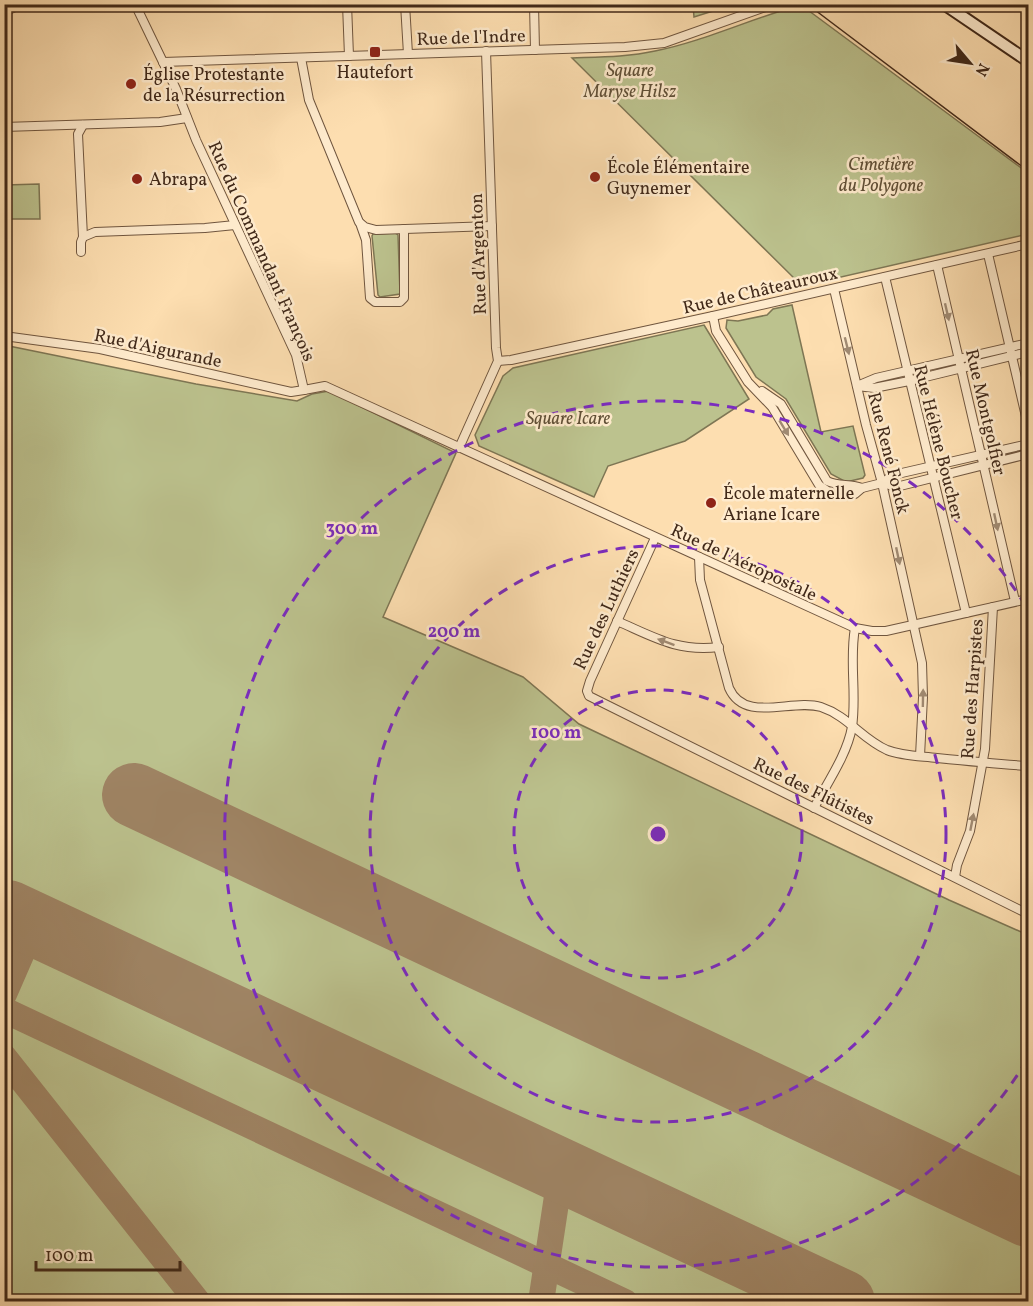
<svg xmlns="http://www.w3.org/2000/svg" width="1033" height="1306" viewBox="0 0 1033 1306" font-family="Vollkorn,serif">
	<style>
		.green { fill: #bcc28e; stroke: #7e7654; stroke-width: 1.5 }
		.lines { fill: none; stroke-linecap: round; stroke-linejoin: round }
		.taxiway { stroke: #9f8464; stroke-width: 26 }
		.runway { stroke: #9f8464; stroke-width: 64 }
		.street-casing { stroke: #70563f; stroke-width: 10 }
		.secondary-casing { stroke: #412919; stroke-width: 14 }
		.street { stroke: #feeacc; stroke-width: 8 }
		.secondary { stroke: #feeacc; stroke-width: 10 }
		.tram { stroke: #412919; stroke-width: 1.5 }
		.oneway { fill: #a08a72 }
		.ring { fill: none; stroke: #7b2cbf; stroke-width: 3; stroke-dasharray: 10 8 }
		.poi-dot { fill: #8f2418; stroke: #feeacc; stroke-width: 2 }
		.labels { text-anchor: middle; stroke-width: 5; stroke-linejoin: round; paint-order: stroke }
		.street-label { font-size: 18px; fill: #412919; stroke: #feeacc }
		.park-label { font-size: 18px; font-style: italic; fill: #604f36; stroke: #feeacc }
		.poi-label { font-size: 18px; fill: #412919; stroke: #feeacc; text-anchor: start }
		.centre { fill: #7b2cbf; stroke: #feeacc; stroke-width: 3 }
		.ring-label { font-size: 18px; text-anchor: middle; font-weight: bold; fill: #7b2cbf; stroke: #feeacc; stroke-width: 5; stroke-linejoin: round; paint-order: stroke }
	</style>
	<rect width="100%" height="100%" fill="#fddeb0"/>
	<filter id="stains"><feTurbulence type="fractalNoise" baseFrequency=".00333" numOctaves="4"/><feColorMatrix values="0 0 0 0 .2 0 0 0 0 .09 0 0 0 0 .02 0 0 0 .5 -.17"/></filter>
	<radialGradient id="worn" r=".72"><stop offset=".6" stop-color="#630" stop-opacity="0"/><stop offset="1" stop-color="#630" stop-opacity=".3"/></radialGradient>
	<!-- green -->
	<g class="green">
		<path d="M 693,5 L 693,4 L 732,5 L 694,17 Z"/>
		<path d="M 801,5 L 1028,173 L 1028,234 L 802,286 L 572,58 C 600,57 628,57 655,51 C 705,41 752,18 801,5 Z"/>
		<path d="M 39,184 L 40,219 L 5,219 L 5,185 Z"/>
		<path d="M 395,233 L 398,235 L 400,294 L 380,297 L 378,295 L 372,236 L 373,234 Z"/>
		<path d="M 792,305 L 821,432 L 853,426 L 865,475 L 863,478 L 846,482 L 831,474 L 786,399 L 756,377 L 726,328 L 727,320 L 738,321 L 767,315 L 773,309 Z"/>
		<path d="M 704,325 L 749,399 L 685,441 L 608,466 L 594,497 L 479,446 L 475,435 L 503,376 L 513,368 Z"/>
		<path d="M 4,345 L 196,384 L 297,401 L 312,394 L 329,391 L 456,453 L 383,617 L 523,677 L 579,724 L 949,900 L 1028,935 L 1028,1301 L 5,1301 Z"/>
	</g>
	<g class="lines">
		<!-- taxiway -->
		<g class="taxiway">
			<path d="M 4,994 L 34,925"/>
			<path d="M 4,1010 L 625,1302"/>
			<path d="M 4,1057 L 198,1302"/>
			<path d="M 541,1302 L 561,1170"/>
		</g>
		<!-- runway -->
		<g class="runway">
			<path d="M 134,795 L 1028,1215"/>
			<path d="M 8,912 L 843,1302"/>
		</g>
		<!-- street casing -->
		<g class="street-casing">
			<g id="street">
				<path d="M 135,4 L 176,89 L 196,140 L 296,355 L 304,390 L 325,386 L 855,628 L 872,631 L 886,631 L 1028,599"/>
				<path d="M 347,4 L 349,56"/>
				<path d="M 405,4 L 408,54"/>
				<path d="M 534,4 L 535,50"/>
				<path d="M 4,12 L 22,4"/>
				<path d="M 301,58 L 309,100 L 359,222 L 365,227 L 376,230 L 492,226"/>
				<path d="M 163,62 L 625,47 L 664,43 L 774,4"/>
				<path d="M 83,125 L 78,134 L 83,237"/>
				<path d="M 4,127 L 160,122 L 187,118"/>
				<path d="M 360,223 L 366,240 L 370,298 L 375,302 L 400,302 L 404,298 L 404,229"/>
				<path d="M 81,252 L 81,242 L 83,237 L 95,232 L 205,228 L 235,225"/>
				<path d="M 988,254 L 1028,425"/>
				<path d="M 937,265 L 1015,601"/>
				<path d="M 885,277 L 966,613"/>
				<path d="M 834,289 L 866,425 L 882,483 L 922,663 L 923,697 L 920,756"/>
				<path d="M 713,316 L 716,331 L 748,382 L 772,407 L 819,485 L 829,492 L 843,496 L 855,494 L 862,488 L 882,483"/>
				<path d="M 4,336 L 100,349 L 291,392 L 304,390"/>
				<path d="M 1028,343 L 876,378 L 857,386 L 874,388 L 909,381 L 1028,352"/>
				<path d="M 498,361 L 511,360 L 713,316 L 1028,244"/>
				<path d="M 762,391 L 781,404 L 827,481 C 839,487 850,483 862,488"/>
				<path d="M 1028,444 L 893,475 L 882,483 L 896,487 L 1028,454"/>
				<path d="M 459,448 L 498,361 L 496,348 L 486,51"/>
				<path d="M 655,538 L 590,681 L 587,691 L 589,696 L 1028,914"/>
				<path d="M 699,557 L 700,580 L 729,688 C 745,724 792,698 821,707 C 848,716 862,739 887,750 C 902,756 920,756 937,758 C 967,761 998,764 1028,766"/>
				<path d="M 617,621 C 654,637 677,652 719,647"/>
				<path d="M 814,808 C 827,783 847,755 852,727 C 857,694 849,661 855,628"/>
				<path d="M 955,877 L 957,865 L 970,831 L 985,749 L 993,607"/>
			</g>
		</g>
		<!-- secondary casing -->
		<g class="secondary-casing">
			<path id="secondary" d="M 944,4 L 1028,61"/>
		</g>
		<!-- street -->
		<use href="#street" class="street"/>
		<!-- secondary -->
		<use href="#secondary" class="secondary"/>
		<!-- tram -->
		<path class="tram" d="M 807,4 L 1028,171"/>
	</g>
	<!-- one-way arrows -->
	<defs><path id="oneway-solid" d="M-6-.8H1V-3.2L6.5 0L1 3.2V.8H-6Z" transform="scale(1.5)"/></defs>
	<g class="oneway">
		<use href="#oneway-solid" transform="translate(947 312) rotate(77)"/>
		<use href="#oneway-solid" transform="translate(847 346) rotate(76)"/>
		<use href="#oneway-solid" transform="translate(784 428) rotate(59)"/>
		<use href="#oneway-solid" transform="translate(996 522) rotate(78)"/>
		<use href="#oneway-solid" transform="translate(898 556) rotate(78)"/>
		<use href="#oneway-solid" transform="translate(666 642) rotate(-160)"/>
		<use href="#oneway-solid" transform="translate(923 698) rotate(-89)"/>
		<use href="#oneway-solid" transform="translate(972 822) rotate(-79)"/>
	</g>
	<!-- distance rings -->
	<g class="ring">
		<circle cx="658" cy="834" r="144"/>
		<circle cx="658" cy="834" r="288"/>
		<path d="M1027 1060A433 433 0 1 1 1027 608"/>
	</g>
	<!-- markers -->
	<g class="poi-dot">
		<rect x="369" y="46" width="12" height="12" rx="3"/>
		<circle cx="131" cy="84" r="6"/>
		<circle cx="595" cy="177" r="6"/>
		<circle cx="137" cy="179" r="6"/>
		<circle cx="711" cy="503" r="6"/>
	</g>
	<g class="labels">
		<!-- street labels -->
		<g class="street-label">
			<text transform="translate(471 37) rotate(-2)" y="6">Rue de l'Indre</text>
			<text transform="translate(262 251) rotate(66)" y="6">Rue du Commandant François</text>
			<text transform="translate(478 254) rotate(-92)" y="6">Rue d'Argenton</text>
			<text transform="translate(760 290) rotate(-13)" y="6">Rue de Châteauroux</text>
			<text transform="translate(158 348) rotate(12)" y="6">Rue d'Aigurande</text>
			<text transform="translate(986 412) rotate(77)" y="6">Rue Montgolfier</text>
			<text transform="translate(939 442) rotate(76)" y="6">Rue Hélène Boucher</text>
			<text transform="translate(889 453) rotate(76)" y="6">Rue René Fonck</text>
			<text transform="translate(744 562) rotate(25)" y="6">Rue de l'Aéropostale</text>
			<text transform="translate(606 609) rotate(-65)" y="6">Rue des Luthiers</text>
			<text transform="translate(972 689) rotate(-86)" y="6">Rue des Harpistes</text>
			<text transform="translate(814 791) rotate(26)" y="6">Rue des Flûtistes</text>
		</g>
		<!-- park labels -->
		<g class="park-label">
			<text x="630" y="76">Square<tspan x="630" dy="21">Maryse Hilsz</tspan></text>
			<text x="881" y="170">Cimetière<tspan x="881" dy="21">du Polygone</tspan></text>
			<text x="568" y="424">Square Icare</text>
		</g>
		<!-- poi labels -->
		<g class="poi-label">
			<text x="375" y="78" text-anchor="middle">Hautefort</text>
			<text x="143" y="80">Église Protestante<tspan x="143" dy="21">de la Résurrection</tspan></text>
			<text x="607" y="173">École Élémentaire<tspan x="607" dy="21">Guynemer</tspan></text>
			<text x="149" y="185">Abrapa</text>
			<text x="723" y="499">École maternelle<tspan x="723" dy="21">Ariane Icare</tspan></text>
		</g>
	</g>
	<circle cx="658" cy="834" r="9" class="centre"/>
	<g class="ring-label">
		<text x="352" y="534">300 m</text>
		<text x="454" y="637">200 m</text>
		<text x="556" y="738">100 m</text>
	</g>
	<!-- margin -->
	<rect width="1033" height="1306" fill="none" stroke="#fddeb0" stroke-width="24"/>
	<rect x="6" y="6" width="1021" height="1294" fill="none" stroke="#412919" stroke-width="3"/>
	<rect x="12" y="12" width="1009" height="1282" fill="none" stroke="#412919" stroke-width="1.5"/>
	<!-- north arrow -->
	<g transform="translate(970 63) rotate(119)" stroke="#feeacc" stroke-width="4.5" paint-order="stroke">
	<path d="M0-4.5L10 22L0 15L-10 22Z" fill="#412919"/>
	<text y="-9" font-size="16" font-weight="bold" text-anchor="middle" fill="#412919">N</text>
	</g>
	<!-- scale -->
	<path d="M36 1261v9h144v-9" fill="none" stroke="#412919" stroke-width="3"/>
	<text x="45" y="1261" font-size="18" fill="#412919" stroke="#feeacc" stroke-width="4.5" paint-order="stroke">100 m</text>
	<rect width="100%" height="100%" filter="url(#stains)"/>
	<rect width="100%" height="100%" fill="url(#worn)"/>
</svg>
